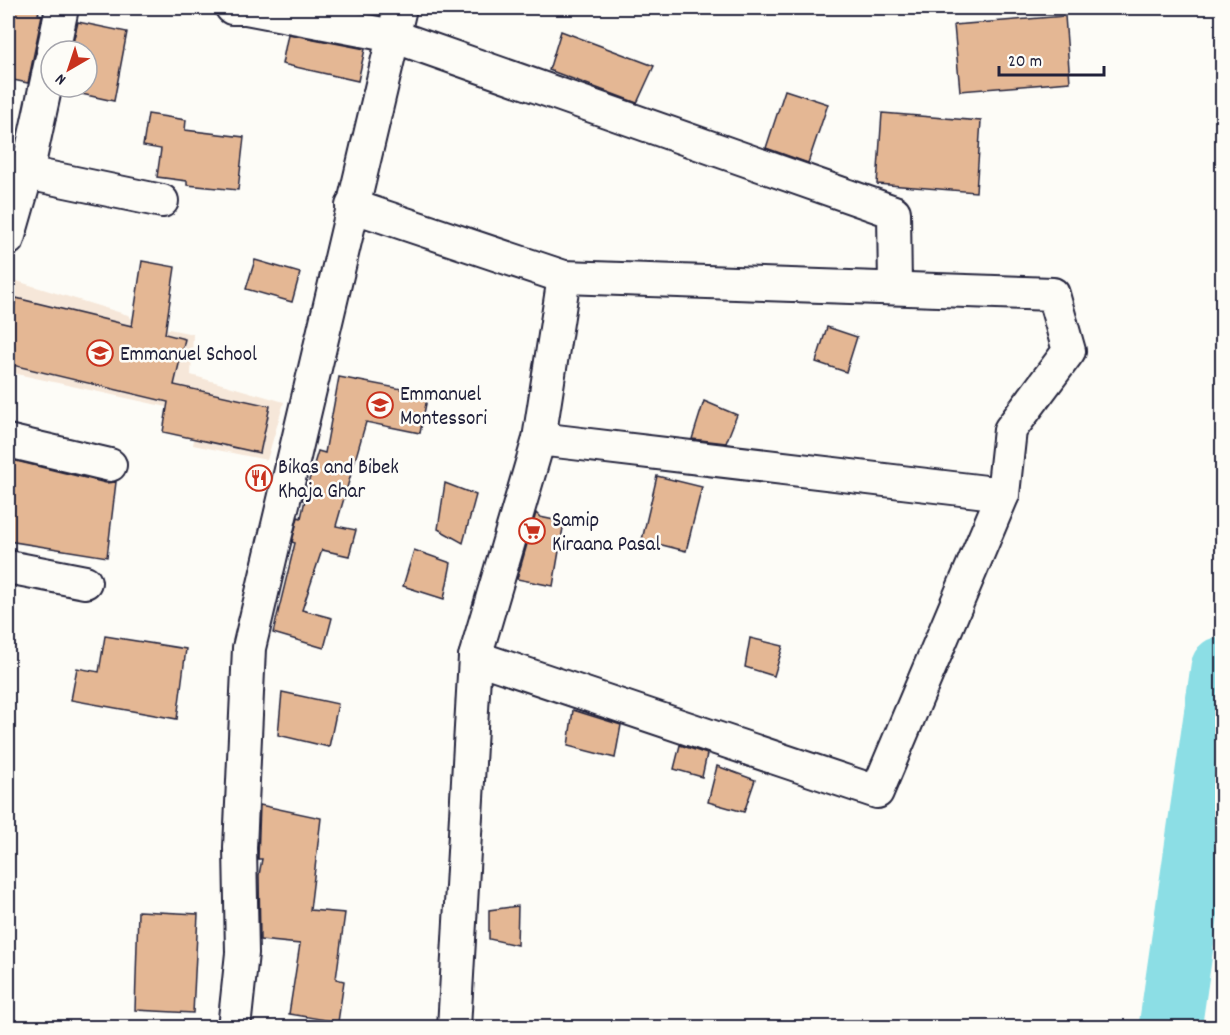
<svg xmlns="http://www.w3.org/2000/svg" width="1230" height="1035" viewBox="0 0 1230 1035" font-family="Dekko,sans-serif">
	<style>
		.built { fill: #f6e7d9 }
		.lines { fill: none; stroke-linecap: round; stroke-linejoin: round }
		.river { stroke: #8cdee5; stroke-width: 63 }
		.building { fill: #e4b794; stroke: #22223b; stroke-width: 1.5 }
		.street-casing { stroke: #22223b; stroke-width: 36 }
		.street { stroke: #fdfcf7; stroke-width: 32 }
		.labels { text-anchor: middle; stroke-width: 5; stroke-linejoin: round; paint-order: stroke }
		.poi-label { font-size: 21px; fill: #22223b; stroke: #fdfcf7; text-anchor: start }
	</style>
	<rect width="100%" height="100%" fill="#fdfcf7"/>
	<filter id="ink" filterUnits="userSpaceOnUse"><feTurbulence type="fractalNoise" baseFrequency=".0167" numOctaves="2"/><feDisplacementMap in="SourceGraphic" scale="12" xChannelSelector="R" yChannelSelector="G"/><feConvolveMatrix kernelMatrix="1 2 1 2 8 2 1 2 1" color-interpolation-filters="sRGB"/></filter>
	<g filter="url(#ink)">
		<!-- built -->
		<path class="built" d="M 10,279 L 128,315 L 135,322 L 193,334 L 191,375 L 284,402 L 267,460 L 193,445 L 199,414 L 8,372 L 8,291 Z"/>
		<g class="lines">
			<!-- river -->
			<path class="river" d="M 1170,1028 L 1222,668"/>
		</g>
		<!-- building -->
		<g class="building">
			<path d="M 8,8 L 40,8 L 38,14 L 42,15 L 28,83 L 8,79 Z"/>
			<path d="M 340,8 L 375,8 L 374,14 Z"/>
			<path d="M 1065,16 L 1070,82 L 960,91 L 954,25 Z"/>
			<path d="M 78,22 L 127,32 L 114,101 L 63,90 L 64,87 L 87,87 L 87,51 L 71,51 Z"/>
			<path d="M 561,31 L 654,66 L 637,103 L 549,70 Z"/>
			<path d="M 288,34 L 365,49 L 358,81 L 282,64 Z"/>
			<path d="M 785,90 L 828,104 L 808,163 L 766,148 Z"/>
			<path d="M 882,113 L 981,121 L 976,192 L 877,184 Z"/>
			<path d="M 148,114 L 186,120 L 185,130 L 244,137 L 238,190 L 187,185 L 187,181 L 157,177 L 161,149 L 143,146 Z"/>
			<path d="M 255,260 L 300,273 L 292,302 L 246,289 Z"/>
			<path d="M 142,261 L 175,267 L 165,334 L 185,339 L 174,385 L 270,406 L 260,453 L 163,432 L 168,402 L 8,364 L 8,336 L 16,298 L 132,326 Z"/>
			<path d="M 827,327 L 857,337 L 846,372 L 816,362 Z"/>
			<path d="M 339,377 L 428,394 L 420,433 L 366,422 L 336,526 L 356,530 L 349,556 L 322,550 L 302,610 L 332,618 L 324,648 L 273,633 L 295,543 L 292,542 L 298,517 L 301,518 L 305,500 L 303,500 L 318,451 L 325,453 Z"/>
			<path d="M 704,401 L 737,415 L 726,443 L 692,439 Z"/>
			<path d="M 8,459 L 106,483 L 116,482 L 107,557 L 8,541 Z"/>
			<path d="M 657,476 L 702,487 L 686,551 L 642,540 Z"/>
			<path d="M 445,483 L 476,495 L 463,543 L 438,529 Z"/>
			<path d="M 536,513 L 540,517 L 564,522 L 553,586 L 517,579 Z"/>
			<path d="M 414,550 L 451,563 L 444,599 L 403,586 Z"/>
			<path d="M 105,636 L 186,649 L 177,719 L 71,700 L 77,668 L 99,672 Z"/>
			<path d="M 750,638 L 783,646 L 774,676 L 745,667 Z"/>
			<path d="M 282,692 L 338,704 L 329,747 L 278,735 Z"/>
			<path d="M 573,710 L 621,725 L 615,758 L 568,746 Z"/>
			<path d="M 680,745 L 707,754 L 702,777 L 674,769 Z"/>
			<path d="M 717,766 L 755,780 L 744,812 L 708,802 Z"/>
			<path d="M 260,805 L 321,818 L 310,910 L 345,913 L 336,979 L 344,981 L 338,1022 L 289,1014 L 300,944 L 260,940 L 259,875 L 262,859 L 258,859 Z"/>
			<path d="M 518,906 L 517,945 L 489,939 L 489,910 Z"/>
			<path d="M 138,911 L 198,914 L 193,1013 L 135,1010 Z"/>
		</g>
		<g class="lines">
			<!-- street casing -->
			<g class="street-casing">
				<g id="street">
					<path d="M 232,8 L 246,8 L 393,36 L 894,212 L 895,288"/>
					<path d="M 53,51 L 62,8"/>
					<path d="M 27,173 L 162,201"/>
					<path d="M 352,206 L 564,277 L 1053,294 L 1069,351 L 1010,430 L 1003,494 L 877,792 L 475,657 L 454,1028"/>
					<path d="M 8,239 L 27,173 L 51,61"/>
					<path d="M 539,439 L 564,277"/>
					<path d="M 8,441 L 110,465"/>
					<path d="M 8,567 L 85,582"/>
					<path d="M 475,657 L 539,439 L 1003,494"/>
					<path d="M 234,1028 L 242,953 L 240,848 L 249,648 L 400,8"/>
				</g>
			</g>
			<!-- street -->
			<use href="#street" class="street"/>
		</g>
	</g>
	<!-- icons -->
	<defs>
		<g id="school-ring" transform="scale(1.35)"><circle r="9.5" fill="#fdfcf7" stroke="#c8321e" stroke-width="1.5"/><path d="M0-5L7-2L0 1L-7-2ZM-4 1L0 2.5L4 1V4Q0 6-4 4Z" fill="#c8321e"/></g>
		<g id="restaurant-ring" transform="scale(1.35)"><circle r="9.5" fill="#fdfcf7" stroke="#c8321e" stroke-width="1.5"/><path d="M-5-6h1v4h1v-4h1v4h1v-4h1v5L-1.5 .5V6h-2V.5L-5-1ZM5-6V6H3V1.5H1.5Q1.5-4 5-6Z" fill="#c8321e"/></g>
		<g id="supermarket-ring" transform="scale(1.35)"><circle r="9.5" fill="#fdfcf7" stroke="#c8321e" stroke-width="1.5"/><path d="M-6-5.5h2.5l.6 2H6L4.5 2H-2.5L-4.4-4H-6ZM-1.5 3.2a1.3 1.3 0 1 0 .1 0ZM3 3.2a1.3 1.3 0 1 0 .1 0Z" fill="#c8321e"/></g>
	</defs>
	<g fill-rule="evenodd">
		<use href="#school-ring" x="100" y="353"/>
		<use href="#school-ring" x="380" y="405"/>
		<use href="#restaurant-ring" x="259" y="478"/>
		<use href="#supermarket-ring" x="532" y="531"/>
	</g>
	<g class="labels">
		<!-- poi labels -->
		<g class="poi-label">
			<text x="120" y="360">Emmanuel School</text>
			<text x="400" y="400">Emmanuel<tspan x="400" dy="24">Montessori</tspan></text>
			<text x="278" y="473">Bikas and Bibek<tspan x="278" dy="24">Khaja Ghar</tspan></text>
			<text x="552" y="526">Samip<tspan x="552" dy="24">Kiraana Pasal</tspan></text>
		</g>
	</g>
	<!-- margin -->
	<rect width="1230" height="1035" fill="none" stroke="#fdfcf7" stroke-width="30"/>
	<rect x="15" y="15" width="1200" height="1005" fill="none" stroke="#22223b" stroke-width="2" filter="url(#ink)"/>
	<!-- north arrow -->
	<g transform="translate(69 69) rotate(219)"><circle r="28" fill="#fdfcf7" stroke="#a5a5ac" stroke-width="1.5"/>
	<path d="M0-4.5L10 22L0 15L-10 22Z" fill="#c8321e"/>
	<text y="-9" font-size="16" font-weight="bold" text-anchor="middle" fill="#22223b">N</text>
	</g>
	<!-- scale -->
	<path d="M999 66v9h105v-9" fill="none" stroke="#22223b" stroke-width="3"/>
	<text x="1008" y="66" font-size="18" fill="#22223b" stroke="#fdfcf7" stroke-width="4.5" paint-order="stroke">20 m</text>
</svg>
